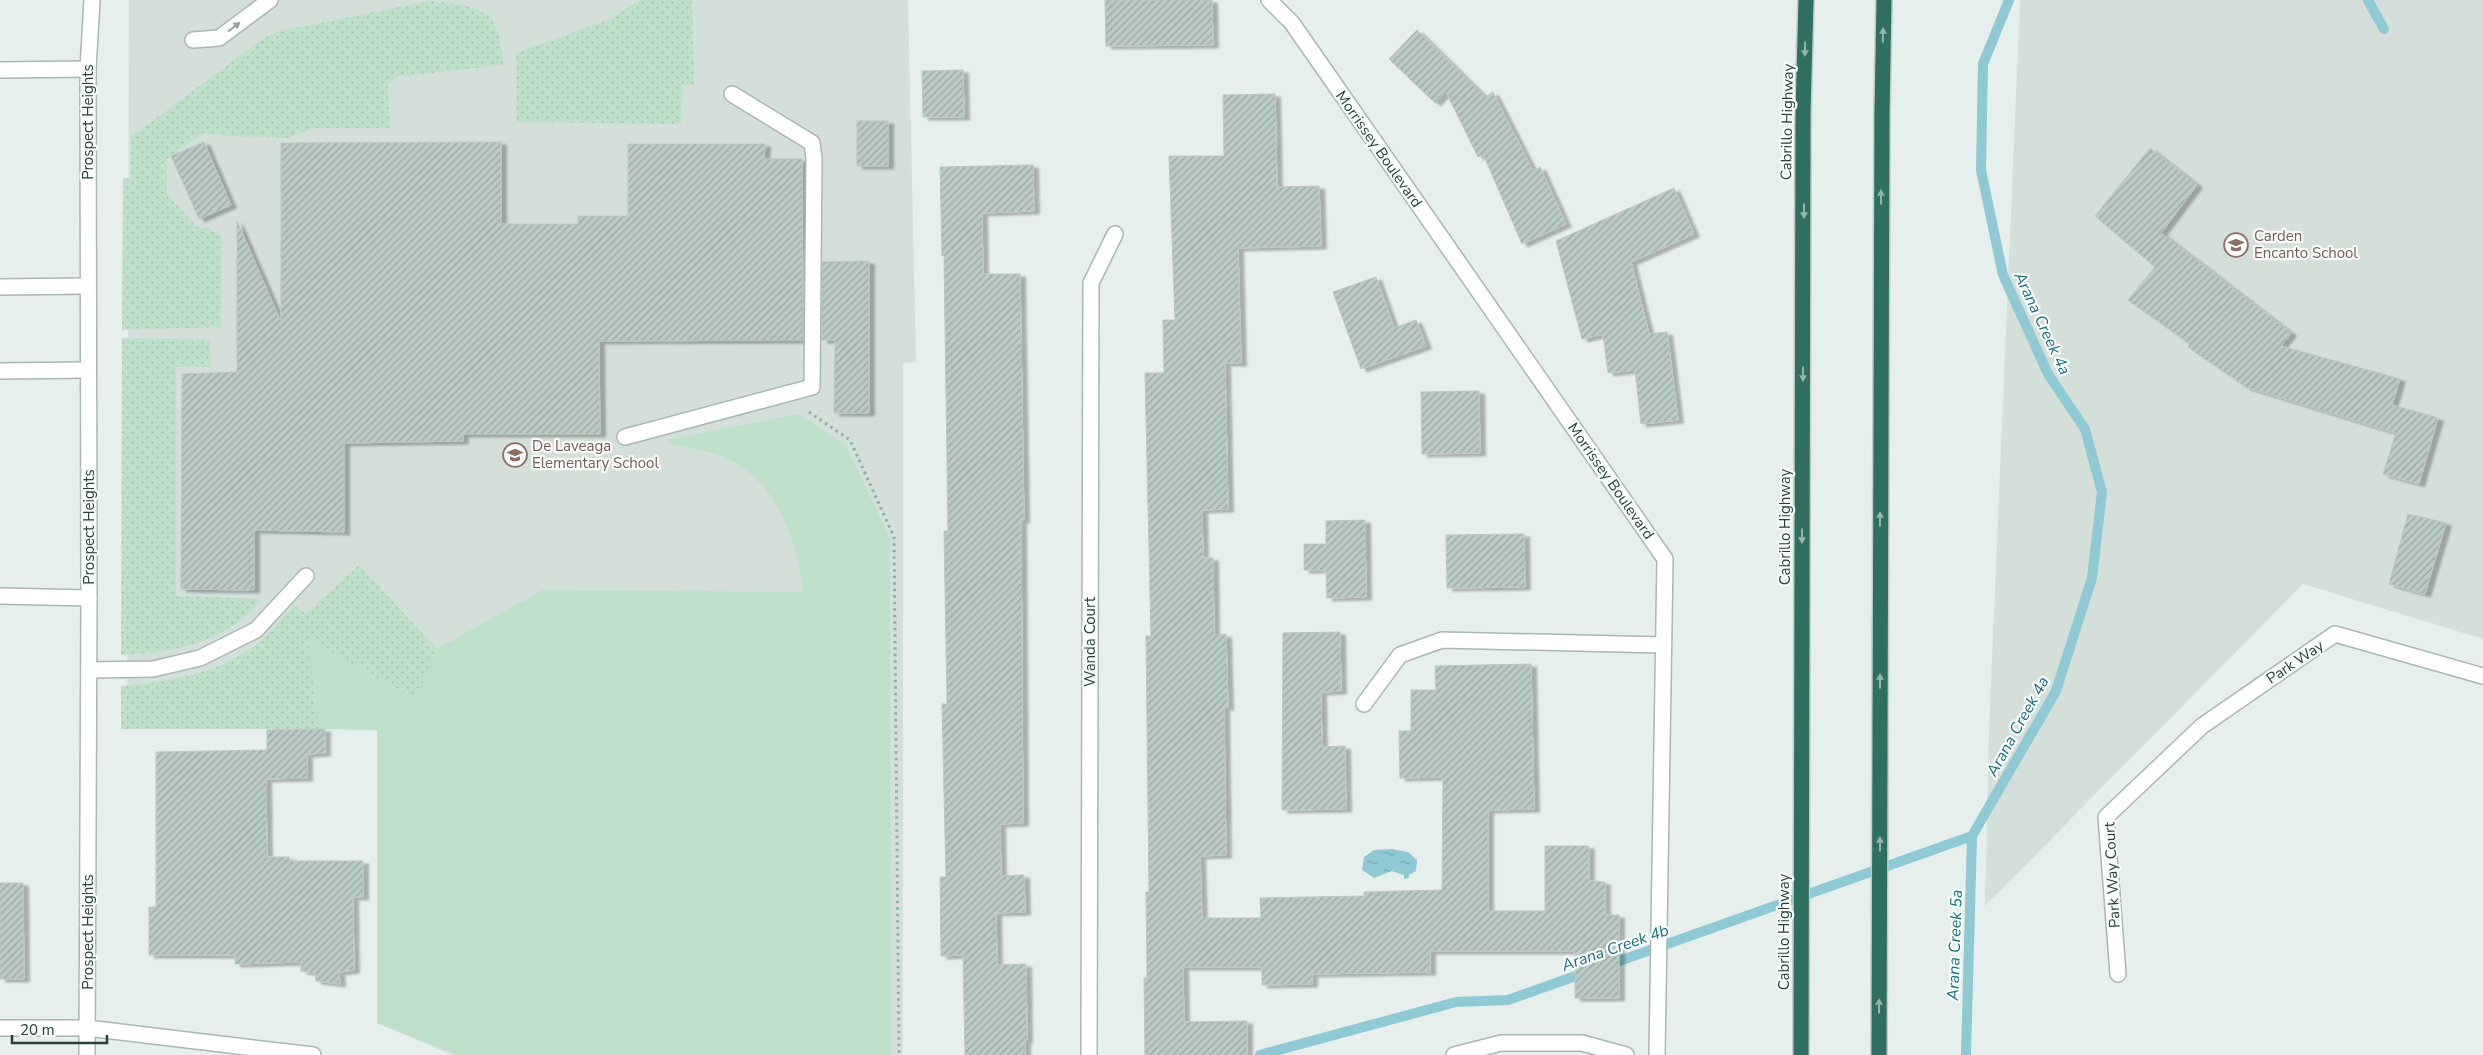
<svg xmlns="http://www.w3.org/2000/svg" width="2483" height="1055" viewBox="0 0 2483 1055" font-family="'Nunito Sans',sans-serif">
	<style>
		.built { fill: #d4dfda }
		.grass { fill: url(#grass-dots) }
		.garden { fill: #bfe0c8 }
		.water { fill: url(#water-ripples) }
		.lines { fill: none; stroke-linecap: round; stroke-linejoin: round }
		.stream { stroke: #8ec9d4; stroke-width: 10 }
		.building { fill: url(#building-hatch); stroke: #b8c9c2; filter: url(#shadow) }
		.minor-casing { stroke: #a8b8b2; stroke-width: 18 }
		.highway-casing { stroke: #c2cac8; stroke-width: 18 }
		.path { stroke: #86b3a5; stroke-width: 3; stroke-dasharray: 2.5 4; stroke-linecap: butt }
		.minor { stroke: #fff; stroke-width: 15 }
		.highway { stroke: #2f6f62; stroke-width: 15 }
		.oneway { fill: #92a09c }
		.oneway2 { fill: #93b5ae }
		.labels { text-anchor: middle; stroke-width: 4.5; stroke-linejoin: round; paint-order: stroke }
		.street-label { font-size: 15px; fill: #24423a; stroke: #f7fbf9 }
		.education-label { font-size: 15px; fill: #785e54; stroke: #f7fbf9; text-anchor: start }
		.water-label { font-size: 16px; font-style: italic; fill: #1c6f80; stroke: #f7fbf9 }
	</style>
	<defs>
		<pattern id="grass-dots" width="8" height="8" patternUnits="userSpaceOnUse" patternTransform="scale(1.25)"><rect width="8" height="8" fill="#bfe0c8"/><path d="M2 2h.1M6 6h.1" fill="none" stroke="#a4c1ad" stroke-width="1.8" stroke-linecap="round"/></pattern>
		<pattern id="water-ripples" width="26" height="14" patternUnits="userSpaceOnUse" patternTransform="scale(1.25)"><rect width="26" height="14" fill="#8ec9d4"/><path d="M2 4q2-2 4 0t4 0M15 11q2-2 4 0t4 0" fill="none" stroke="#74a5ad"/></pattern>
		<pattern id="building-hatch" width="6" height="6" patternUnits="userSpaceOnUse" patternTransform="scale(1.25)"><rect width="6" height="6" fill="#bbcac4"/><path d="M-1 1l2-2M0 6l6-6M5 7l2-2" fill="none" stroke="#98a6a0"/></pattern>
		<filter id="shadow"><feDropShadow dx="5.5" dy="3" stdDeviation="1" flood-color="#0004"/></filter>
	</defs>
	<rect width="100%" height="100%" fill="#e6efeb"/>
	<!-- built -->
	<g class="built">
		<path d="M 129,0 L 908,0 L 916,362 L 903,363 L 903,1055 L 452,1055 L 377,1023 L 377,730 L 127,723 Z"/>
		<path d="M 2020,0 L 2483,0 L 2483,639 L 2303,584 L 1985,906 L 1989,730 Z"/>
	</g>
	<!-- grass -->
	<g class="grass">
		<path d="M 640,0 L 692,0 L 694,85 L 682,85 L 681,124 L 517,122 L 516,53 L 608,20 Z"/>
		<path d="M 430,1 C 448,3 470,4 486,14 C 499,22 503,51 503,65 L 397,77 L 388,85 L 390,128 L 313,128 L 288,138 L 228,136 L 203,133 L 167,159 L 167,194 L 197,227 L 208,228 L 222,237 L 221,327 L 122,330 L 123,178 L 131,178 L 131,137 L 264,38 L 278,31 Z"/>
		<path d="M 122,338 L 210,339 L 211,367 L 176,367 L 176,596 L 262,599 C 223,645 179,651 121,655 Z"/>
		<path d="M 359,565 L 437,649 L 418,694 L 411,697 L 309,640 L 319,729 L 121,729 L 121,686 C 168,681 215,675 253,647 C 269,635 281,620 294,605 L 306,614 Z"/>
	</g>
	<!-- garden -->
	<path class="garden" d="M 798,414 L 845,444 L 890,538 L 891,1055 L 458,1055 L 377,1023 L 377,730 L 319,729 L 308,639 L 411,697 L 418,693 L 437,649 L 543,590 L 803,592 C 797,541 778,485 730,460 C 712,451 687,448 668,443 L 667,440 Z"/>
	<!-- water -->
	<path class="water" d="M 1392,849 L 1408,852 L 1417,860 L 1416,871 L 1409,875 L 1409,878 L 1404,879 L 1404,875 L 1392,871 L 1374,878 L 1362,870 L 1364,857 L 1374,850 Z"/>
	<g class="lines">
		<!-- stream -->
		<g class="stream">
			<path d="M 2368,0 L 2384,29"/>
			<path d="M 1972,836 L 2056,691 L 2092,578 L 2102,492 L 2085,429 L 2048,374 L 2003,275 L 1981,170 L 1983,64 L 2009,0"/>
			<path d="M 1608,965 L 1972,836"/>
			<path d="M 1260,1055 L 1456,1002 L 1508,1000 L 1587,972"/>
			<path d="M 1966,1055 L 1972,836"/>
		</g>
	</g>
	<!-- building -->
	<g class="building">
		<path d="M 1105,0 L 1212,0 L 1213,45 L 1106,46 Z"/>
		<path d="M 1417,30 L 1485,97 L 1493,92 L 1533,171 L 1540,167 L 1566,224 L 1522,244 L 1483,154 L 1478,157 L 1446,92 L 1435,103 L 1389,59 Z"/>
		<path d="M 963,70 L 964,117 L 923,117 L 922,71 Z"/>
		<path d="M 1275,94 L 1277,187 L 1319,186 L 1321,246 L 1238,248 L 1241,363 L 1225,363 L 1228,509 L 1202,510 L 1203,558 L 1213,558 L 1214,635 L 1226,634 L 1228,707 L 1224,707 L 1226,855 L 1200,856 L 1202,918 L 1261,918 L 1260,898 L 1364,896 L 1364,892 L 1442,890 L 1443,777 L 1400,778 L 1399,731 L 1411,731 L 1411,690 L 1436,690 L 1435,666 L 1531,664 L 1534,809 L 1488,810 L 1488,911 L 1545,911 L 1545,846 L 1589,846 L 1589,881 L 1605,882 L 1605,915 L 1619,915 L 1619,998 L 1575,998 L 1575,951 L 1430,951 L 1430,972 L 1312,974 L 1312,984 L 1262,985 L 1262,967 L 1183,967 L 1184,1022 L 1247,1021 L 1247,1055 L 1145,1055 L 1144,978 L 1147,978 L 1146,892 L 1149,892 L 1146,636 L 1151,636 L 1145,373 L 1164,373 L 1163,320 L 1175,320 L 1169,156 L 1224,156 L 1223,95 Z"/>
		<rect x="857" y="121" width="31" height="45"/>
		<path d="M 204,142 L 231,205 L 199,219 L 171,156 Z"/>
		<path d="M 501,142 L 501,224 L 578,224 L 578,216 L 628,216 L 628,144 L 765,144 L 764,159 L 802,159 L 803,340 L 599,341 L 600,434 L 463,434 L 463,441 L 344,443 L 344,532 L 254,530 L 254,590 L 181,589 L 182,374 L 237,372 L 237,221 L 281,322 L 281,143 Z"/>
		<path d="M 2150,148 L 2197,185 L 2161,233 L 2291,333 L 2281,346 L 2400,379 L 2392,405 L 2438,418 L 2419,484 L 2383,474 L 2396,433 L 2246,387 L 2188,347 L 2190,344 L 2128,300 L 2155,267 L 2095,216 Z"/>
		<path d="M 1033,165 L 1034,211 L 982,213 L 983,274 L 1020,274 L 1024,520 L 1021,520 L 1023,823 L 1000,824 L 1001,876 L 1024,875 L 1025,912 L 996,913 L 997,965 L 1026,964 L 1027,1040 L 1025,1040 L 1025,1055 L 965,1055 L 963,955 L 941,956 L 940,877 L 946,877 L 942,704 L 947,704 L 944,531 L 948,531 L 944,255 L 942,256 L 940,167 Z"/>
		<path d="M 1674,188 L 1694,234 L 1631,262 L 1649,334 L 1667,332 L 1678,420 L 1641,424 L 1635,370 L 1608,373 L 1603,334 L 1582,339 L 1556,241 Z"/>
		<path d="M 869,261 L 869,413 L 834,413 L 835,340 L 822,340 L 822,262 Z"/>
		<path d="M 1376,277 L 1394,328 L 1416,320 L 1426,346 L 1361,369 L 1333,292 Z"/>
		<path d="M 1479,391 L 1480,453 L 1422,454 L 1421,392 Z"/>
		<path d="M 2408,514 L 2446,523 L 2425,594 L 2389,584 Z"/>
		<path d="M 1365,520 L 1366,597 L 1327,598 L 1326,570 L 1304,570 L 1304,544 L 1326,544 L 1326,521 Z"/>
		<path d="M 1524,534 L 1525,587 L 1447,588 L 1446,535 Z"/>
		<path d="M 1340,632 L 1341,691 L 1321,692 L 1322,747 L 1345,746 L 1346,809 L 1282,810 L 1283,633 Z"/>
		<path d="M 325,729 L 325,753 L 307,754 L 307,778 L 266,779 L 267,857 L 289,857 L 289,861 L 363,861 L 363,897 L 353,897 L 354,970 L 339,972 L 340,984 L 316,981 L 315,973 L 301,971 L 301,962 L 235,964 L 235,955 L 149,955 L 149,907 L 156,907 L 156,752 L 267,750 L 267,730 Z"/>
		<path d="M 0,883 L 23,883 L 24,979 L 0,979 Z"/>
	</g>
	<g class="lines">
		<!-- minor casing -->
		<g class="minor-casing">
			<g id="minor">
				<path d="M 1269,0 L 1292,23 L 1665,559 L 1657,1055"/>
				<path d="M 193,40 L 219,38 L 270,0"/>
				<path d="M 0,70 L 88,69"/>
				<path d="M 0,287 L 88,286"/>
				<path d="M 0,371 L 88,370"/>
				<path d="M 625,437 L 812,387 L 814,158 L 812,143 L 732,94"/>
				<path d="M 0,596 L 89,598"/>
				<path d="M 89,670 L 153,669 L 200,658 L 256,630 L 306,576"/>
				<path d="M 1364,704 L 1400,655 L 1442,640 L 1663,645"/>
				<path d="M 2118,974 L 2106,817 L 2202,726 L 2335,634 L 2483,676"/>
				<path d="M 0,1028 L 87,1028 L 313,1055"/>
				<path d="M 87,1055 L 89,598 L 88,69 L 92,0"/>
				<path d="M 1089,1055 L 1091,283 L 1115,234"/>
				<path d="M 1454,1055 L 1501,1043 L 1582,1043 L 1626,1055"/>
			</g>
		</g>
		<!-- highway casing -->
		<g class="highway-casing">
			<g id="highway">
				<path d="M 1801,1055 L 1803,112 L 1806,0"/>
				<path d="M 1879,1055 L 1882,113 L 1884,0"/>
			</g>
		</g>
		<!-- path -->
		<path class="path" d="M 809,412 L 850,440 L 894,537 L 899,1055"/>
		<!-- minor -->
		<use href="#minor" class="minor"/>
		<!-- highway -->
		<use href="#highway" class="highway"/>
	</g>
	<!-- one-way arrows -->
	<defs><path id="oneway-solid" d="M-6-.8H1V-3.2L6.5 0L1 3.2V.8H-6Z" transform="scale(1.25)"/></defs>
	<use class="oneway" href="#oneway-solid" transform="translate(234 27) rotate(-37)"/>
	<g class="oneway2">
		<use href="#oneway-solid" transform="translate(1883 35) rotate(-89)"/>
		<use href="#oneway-solid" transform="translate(1805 49) rotate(91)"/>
		<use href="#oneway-solid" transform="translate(1881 197) rotate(-90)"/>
		<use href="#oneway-solid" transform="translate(1804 211) rotate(90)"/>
		<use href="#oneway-solid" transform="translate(1803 374) rotate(90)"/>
		<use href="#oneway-solid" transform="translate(1880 519) rotate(-90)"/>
		<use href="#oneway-solid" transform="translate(1802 536) rotate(90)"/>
		<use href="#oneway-solid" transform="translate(1880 681) rotate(-90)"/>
		<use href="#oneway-solid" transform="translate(1880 844) rotate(-90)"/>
		<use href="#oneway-solid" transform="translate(1879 1006) rotate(-90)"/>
	</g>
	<!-- icons -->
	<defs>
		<g id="school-ring" transform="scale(1.25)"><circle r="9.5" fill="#f7fbf9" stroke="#8d6e63" stroke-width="1.5"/><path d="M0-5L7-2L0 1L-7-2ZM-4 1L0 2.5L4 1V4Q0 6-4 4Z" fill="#8d6e63"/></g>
	</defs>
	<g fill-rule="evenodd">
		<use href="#school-ring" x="2236" y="245"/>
		<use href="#school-ring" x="515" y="455"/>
	</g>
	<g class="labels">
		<!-- street labels -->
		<g class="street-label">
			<text transform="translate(88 122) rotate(-90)" y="5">Prospect Heights</text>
			<text transform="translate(1787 122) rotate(-89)" y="5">Cabrillo Highway</text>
			<text transform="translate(1379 149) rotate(55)" y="5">Morrissey Boulevard</text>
			<text transform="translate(1611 481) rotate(55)" y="5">Morrissey Boulevard</text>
			<text transform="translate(89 527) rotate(-90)" y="5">Prospect Heights</text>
			<text transform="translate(1785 527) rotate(-90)" y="5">Cabrillo Highway</text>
			<text transform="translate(1090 642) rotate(-90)" y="5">Wanda Court</text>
			<text transform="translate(2295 662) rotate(-34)" y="5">Park Way</text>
			<text transform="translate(2112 875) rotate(-93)" y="5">Park Way Court</text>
			<text transform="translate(88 932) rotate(-90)" y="5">Prospect Heights</text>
			<text transform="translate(1784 932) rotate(-90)" y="5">Cabrillo Highway</text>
		</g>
		<!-- education labels -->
		<g class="education-label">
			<text x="2254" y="241">Carden<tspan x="2254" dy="17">Encanto School</tspan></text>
			<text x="532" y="451">De Laveaga<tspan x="532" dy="17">Elementary School</tspan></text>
		</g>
		<!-- water labels -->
		<g class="water-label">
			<text transform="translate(2043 323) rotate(65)" y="6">Arana Creek 4a</text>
			<text transform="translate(2017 726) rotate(-61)" y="6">Arana Creek 4a</text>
			<text transform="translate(1954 945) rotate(-88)" y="6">Arana Creek 5a</text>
			<text transform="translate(1615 947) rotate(-19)" y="6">Arana Creek 4b</text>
		</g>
	</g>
	<!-- scale -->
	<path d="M12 1035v8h95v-8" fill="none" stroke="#24423a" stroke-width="2.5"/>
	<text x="20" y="1035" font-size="15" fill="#24423a" stroke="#f7fbf9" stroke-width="4" paint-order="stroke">20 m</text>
</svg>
